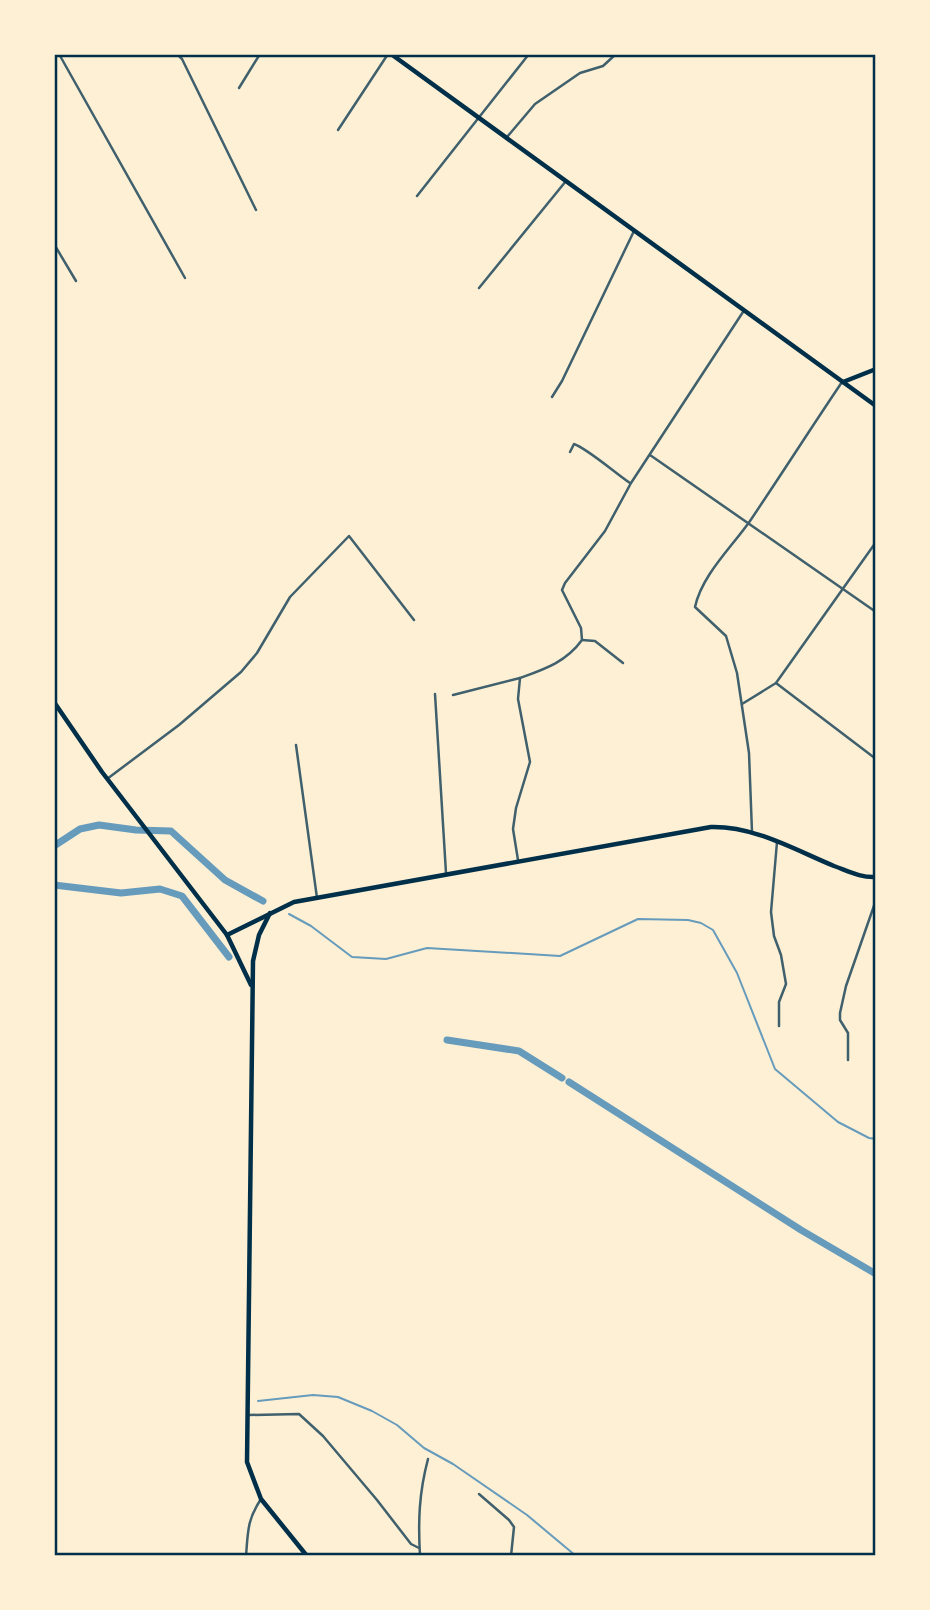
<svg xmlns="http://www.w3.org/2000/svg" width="930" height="1610" viewBox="0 0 930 1610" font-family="Jost,sans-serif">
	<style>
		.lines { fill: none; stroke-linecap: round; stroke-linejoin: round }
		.stream { stroke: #669bbc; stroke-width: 2 }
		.canal { stroke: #669bbc; stroke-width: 7 }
		.minor { stroke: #3f606c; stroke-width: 2.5 }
		.secondary { stroke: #003049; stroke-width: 4.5 }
		.neatline { fill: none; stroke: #003049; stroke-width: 2.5 }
	</style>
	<rect width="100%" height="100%" fill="#fdf0d5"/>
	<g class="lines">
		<!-- stream -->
		<g class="stream">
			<path d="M 289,914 L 311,926 L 352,957 L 386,959 L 427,948 L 560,956 L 638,919 L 688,920 L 701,923 L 713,930 L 737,973 L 775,1069 L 838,1122 L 869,1138 L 876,1139"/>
			<path d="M 258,1401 L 313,1395 L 338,1397 L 372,1411 L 397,1425 L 424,1448 L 453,1464 L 527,1515 L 576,1556"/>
		</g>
		<!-- canal -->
		<g class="canal">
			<path d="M 54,846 L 80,829 L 99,825 L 136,830 L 171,831 L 225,880 L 263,901"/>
			<path d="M 54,885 L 121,893 L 160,889 L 182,896 L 229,957"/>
			<path d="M 447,1040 L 519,1051 L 562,1078"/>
			<path d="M 569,1082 L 801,1230 L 876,1274"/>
		</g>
		<!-- minor -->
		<g class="minor">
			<path d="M 59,54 L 185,278"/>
			<path d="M 177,54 L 182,59 L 256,210"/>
			<path d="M 239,88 L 260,54"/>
			<path d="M 338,130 L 388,54"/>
			<path d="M 507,137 L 535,104 L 580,73 L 603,66 L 616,54"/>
			<path d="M 417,196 L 529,54"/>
			<path d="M 54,244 L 76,281"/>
			<path d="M 479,288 L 566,181"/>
			<path d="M 552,397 L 562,381 L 634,231"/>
			<path d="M 570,452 L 574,444 C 588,449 615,473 630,483"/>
			<path d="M 650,455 L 876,612"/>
			<path d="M 582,640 L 595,641 L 623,663"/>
			<path d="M 776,683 L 876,759"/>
			<path d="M 435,694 L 446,873"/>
			<path d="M 453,695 L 520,678"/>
			<path d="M 742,704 L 776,683 L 876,542"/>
			<path d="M 296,745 L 317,898"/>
			<path d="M 107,779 L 179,725 L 241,672 L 257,653 L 290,597 L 349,536 L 414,620"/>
			<path d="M 752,832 L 749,753 L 737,673 L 726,636 L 695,607 C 702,575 731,548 750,521 C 781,475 811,428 842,382"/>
			<path d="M 777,842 L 771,912 L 774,936 L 781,955 L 786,984 L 779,1002 L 779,1026"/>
			<path d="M 518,860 L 513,829 L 516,808 L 530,762 L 518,699 L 520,678 C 545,669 566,662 582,640 L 581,628 L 562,590 L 565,583 L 605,531 L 631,483 L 743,312"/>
			<path d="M 848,1060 L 848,1033 L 840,1020 L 840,1013 L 846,986 L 876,900"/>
			<path d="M 249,1415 L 299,1414 L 323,1436 L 377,1500 L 411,1544 L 419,1548"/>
			<path d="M 479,1494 L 509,1520 L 514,1527 L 511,1556"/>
			<path d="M 246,1556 C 248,1532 247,1520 261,1499"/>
			<path d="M 420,1556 C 418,1521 419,1493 428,1459"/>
		</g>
		<!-- secondary -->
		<g class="secondary">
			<path d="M 391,54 L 876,406"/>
			<path d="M 843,382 L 876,369"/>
			<path d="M 54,702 L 102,772 L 227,935 L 251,985"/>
			<path d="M 270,913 L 259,935 L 253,961 L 247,1462 L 261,1499 L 307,1556"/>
			<path d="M 227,935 L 294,902 L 711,827 C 755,826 795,850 834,866 C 848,871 861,878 876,877"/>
		</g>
	</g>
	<!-- border -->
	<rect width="930" height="1610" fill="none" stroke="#fdf0d5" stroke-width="112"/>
	<rect x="56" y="56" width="818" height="1498" class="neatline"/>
</svg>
